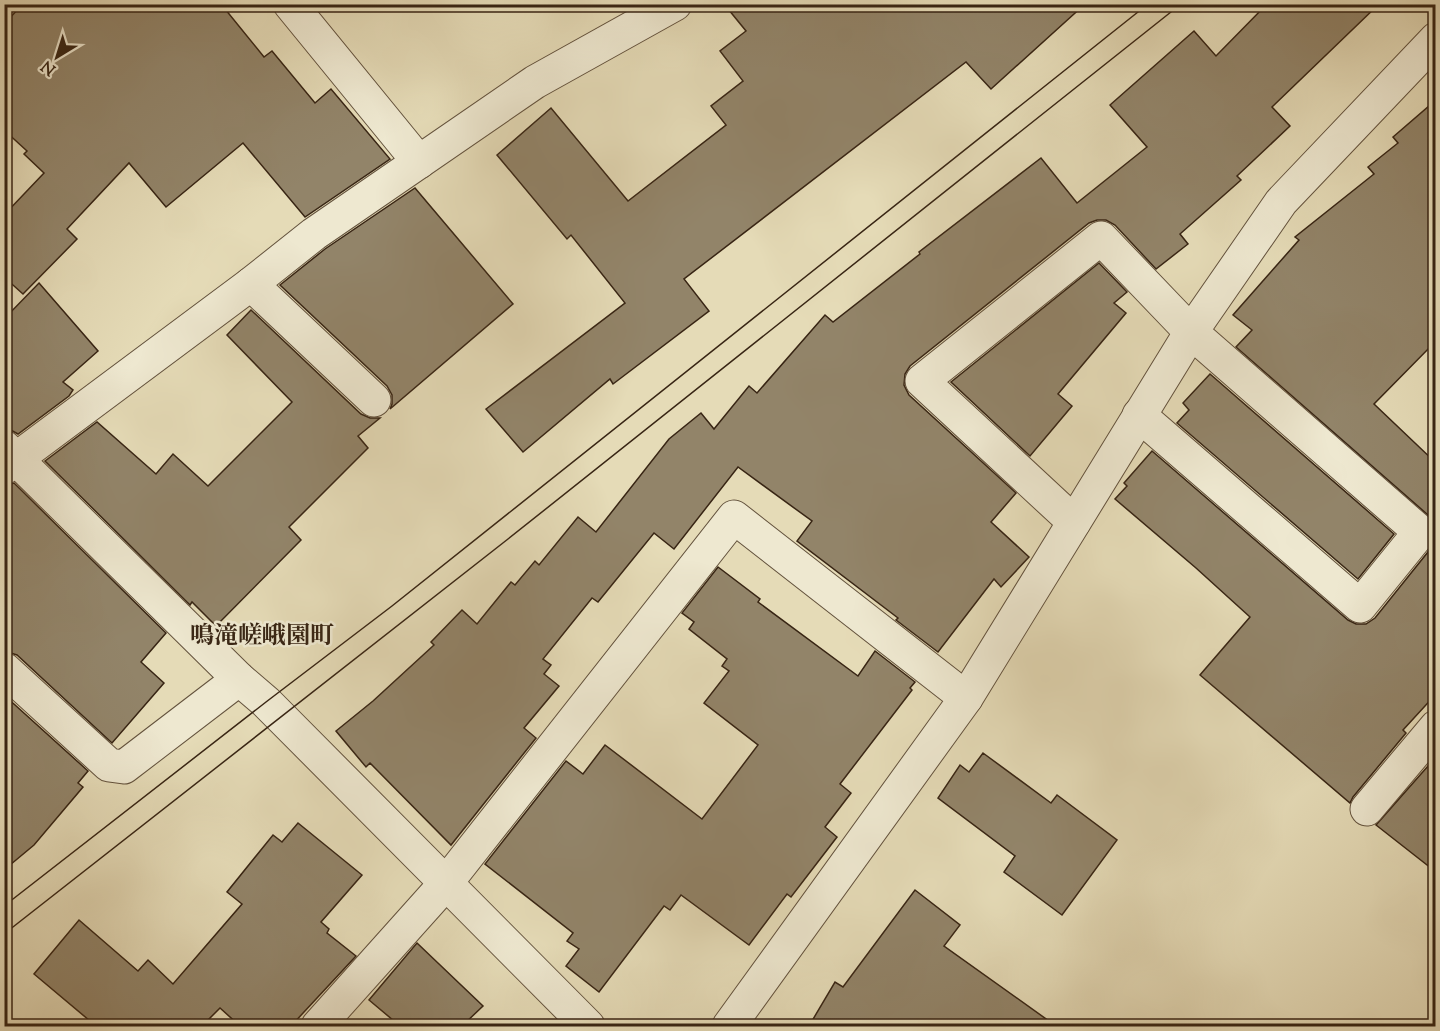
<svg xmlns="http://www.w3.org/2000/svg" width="1440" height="1031" viewBox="0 0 1440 1031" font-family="'Sorts Mill Goudy','Noto Serif JP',serif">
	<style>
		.building { fill: #928469; stroke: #382514; stroke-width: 1.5 }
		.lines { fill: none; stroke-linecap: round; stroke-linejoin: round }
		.minor-casing { stroke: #63523d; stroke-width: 35 }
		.minor { stroke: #eee8d0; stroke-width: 33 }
		.tram { stroke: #382514; stroke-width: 1.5 }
		.labels { text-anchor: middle; stroke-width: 5; stroke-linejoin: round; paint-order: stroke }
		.neighbourhood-label { font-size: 24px; font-weight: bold; fill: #382514; stroke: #eee8d0 }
	</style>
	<rect width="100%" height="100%" fill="#e5dbb7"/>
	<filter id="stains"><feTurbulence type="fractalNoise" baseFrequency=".00333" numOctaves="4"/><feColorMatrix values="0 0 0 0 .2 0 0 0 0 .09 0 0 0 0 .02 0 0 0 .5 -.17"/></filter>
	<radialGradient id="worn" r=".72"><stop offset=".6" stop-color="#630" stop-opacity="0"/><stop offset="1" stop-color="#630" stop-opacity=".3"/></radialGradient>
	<!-- building -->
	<g class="building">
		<path d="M 23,4 L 221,4 L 264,57 L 272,51 L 315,103 L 331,89 L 390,159 L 305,217 L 243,143 L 166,207 L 129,163 L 67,229 L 77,239 L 23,294 L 4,277 L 4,215 L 44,173 L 24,154 L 27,151 L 4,130 L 4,24 Z"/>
		<path d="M 724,4 L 1085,4 L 991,89 L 966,62 L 684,279 L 709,311 L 613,384 L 610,379 L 523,452 L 486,409 L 625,303 L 571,235 L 567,239 L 497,155 L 551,108 L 628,201 L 726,125 L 711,106 L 743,81 L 720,51 L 746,31 Z"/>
		<path d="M 1267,4 L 1379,4 L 1272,107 L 1290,126 L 1237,176 L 1241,180 L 1180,234 L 1188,244 L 1156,269 L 1115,225 L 1106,220 L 1097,220 L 1089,223 L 910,366 L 905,374 L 904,385 L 909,395 L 1016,493 L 991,522 L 1029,557 L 1001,587 L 994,579 L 938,652 L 896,620 L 898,618 L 797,541 L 812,521 L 738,467 L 674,549 L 654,533 L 598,602 L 592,598 L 543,659 L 551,665 L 544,674 L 559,686 L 524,728 L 536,738 L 451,845 L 370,763 L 366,767 L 336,731 L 373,701 L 434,645 L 431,642 L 462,610 L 477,624 L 511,582 L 515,585 L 535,561 L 539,565 L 578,517 L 596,532 L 669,439 L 701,413 L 714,429 L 749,386 L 757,393 L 825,315 L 833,322 L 920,254 L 919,252 L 1041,158 L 1077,203 L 1147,147 L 1110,105 L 1194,31 L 1216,56 Z"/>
		<path d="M 1436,100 L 1436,341 L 1374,404 L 1436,463 L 1436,522 L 1236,347 L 1252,330 L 1233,315 L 1299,240 L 1295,237 L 1374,174 L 1368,167 L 1398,143 L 1393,137 Z"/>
		<path d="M 415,188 L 513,304 L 390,409 L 392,404 L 392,395 L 387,386 L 280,285 L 325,249 Z"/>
		<path d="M 1099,263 L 1127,292 L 1114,303 L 1126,313 L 1058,394 L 1072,406 L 1030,456 L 951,382 Z"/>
		<path d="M 39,283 L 98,351 L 63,382 L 73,390 L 69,396 L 18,434 L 9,429 L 4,429 L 4,319 Z"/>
		<path d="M 251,310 L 361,414 L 370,418 L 380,418 L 358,436 L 368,448 L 289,527 L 301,540 L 216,626 L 192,602 L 190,605 L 45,461 L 97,422 L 156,474 L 173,454 L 208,486 L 292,402 L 227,335 Z"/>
		<path d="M 1210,374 L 1394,534 L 1358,579 L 1177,423 L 1189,410 L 1183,403 Z"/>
		<path d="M 1152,451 L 1348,620 L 1356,624 L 1366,624 L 1375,618 L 1436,542 L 1436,694 L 1403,730 L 1406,733 L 1353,797 L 1350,803 L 1200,675 L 1250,617 L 1196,568 L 1115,499 L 1127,486 L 1124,483 Z"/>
		<path d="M 14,483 L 166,633 L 141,662 L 164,683 L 112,743 L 17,655 L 4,651 L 4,486 Z"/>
		<path d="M 718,567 L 760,599 L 758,602 L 858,676 L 875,651 L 915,682 L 910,688 L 912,690 L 840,784 L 851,793 L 825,827 L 837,837 L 791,897 L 787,894 L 749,945 L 681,895 L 670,910 L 664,906 L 599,992 L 566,966 L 579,949 L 567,941 L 573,933 L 485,864 L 566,761 L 583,774 L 605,745 L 702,819 L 758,745 L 704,703 L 729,671 L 722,666 L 727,659 L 689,629 L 694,622 L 682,613 Z"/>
		<path d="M 4,695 L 88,771 L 78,783 L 83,787 L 34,845 L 4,870 Z"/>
		<path d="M 983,753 L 1051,803 L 1057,795 L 1117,840 L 1062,915 L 1004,872 L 1015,856 L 938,798 L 960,765 L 969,772 Z"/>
		<path d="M 1436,757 L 1436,872 L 1376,825 Z"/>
		<path d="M 298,823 L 362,875 L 321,922 L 329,929 L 327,933 L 356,956 L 291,1026 L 240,1026 L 220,1008 L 202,1026 L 96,1026 L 34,974 L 79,920 L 138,971 L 148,960 L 173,984 L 242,904 L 227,892 L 273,835 L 282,842 Z"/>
		<path d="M 915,890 L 960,925 L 944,946 L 1056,1026 L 809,1026 L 835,982 L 843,987 Z"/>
		<path d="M 417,943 L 483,1006 L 462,1026 L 400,1026 L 369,1000 Z"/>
	</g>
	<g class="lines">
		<!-- minor casing -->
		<g class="minor-casing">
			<g id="minor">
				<path d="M 290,4 L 419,162"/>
				<path d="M 251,284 L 374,400"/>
				<path d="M 4,447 L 239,679 L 266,702 L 588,1026"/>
				<path d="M 4,468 L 251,284 L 314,234 L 535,82 L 675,4"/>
				<path d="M 1074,522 L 922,381 L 1101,238 L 1191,332 L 1420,532 L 1360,606 L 1139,415"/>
				<path d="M 4,669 L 109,765 L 124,767 L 239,679"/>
				<path d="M 1367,809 L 1436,727"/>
				<path d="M 318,1026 L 446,883 L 734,517 L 966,698"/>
				<path d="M 729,1026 L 966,698 L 1191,332 L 1281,202 L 1436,39"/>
			</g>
		</g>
		<!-- minor -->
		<use href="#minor" class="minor"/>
		<!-- tram -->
		<g class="tram">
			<path d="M 4,906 L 266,702 L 392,606 L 1148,4"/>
			<path d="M 4,934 L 508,539 L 1181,4"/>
		</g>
	</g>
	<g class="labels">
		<!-- neighbourhood labels -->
		<g class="neighbourhood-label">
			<text x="262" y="643">鳴滝嵯峨園町</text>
		</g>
	</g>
	<!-- margin -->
	<rect width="1440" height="1031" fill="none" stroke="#e5dbb7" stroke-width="24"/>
	<rect x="6" y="6" width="1428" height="1019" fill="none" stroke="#382514" stroke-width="3"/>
	<rect x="12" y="12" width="1416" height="1007" fill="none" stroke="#382514" stroke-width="1.5"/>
	<!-- north arrow -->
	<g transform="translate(57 57) rotate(218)" stroke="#eee8d0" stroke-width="4.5" paint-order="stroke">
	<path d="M0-4.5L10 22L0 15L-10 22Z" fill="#382514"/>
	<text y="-9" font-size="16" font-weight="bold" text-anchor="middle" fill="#382514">N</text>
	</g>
	<rect width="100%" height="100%" filter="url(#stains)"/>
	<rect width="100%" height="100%" fill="url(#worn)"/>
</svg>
